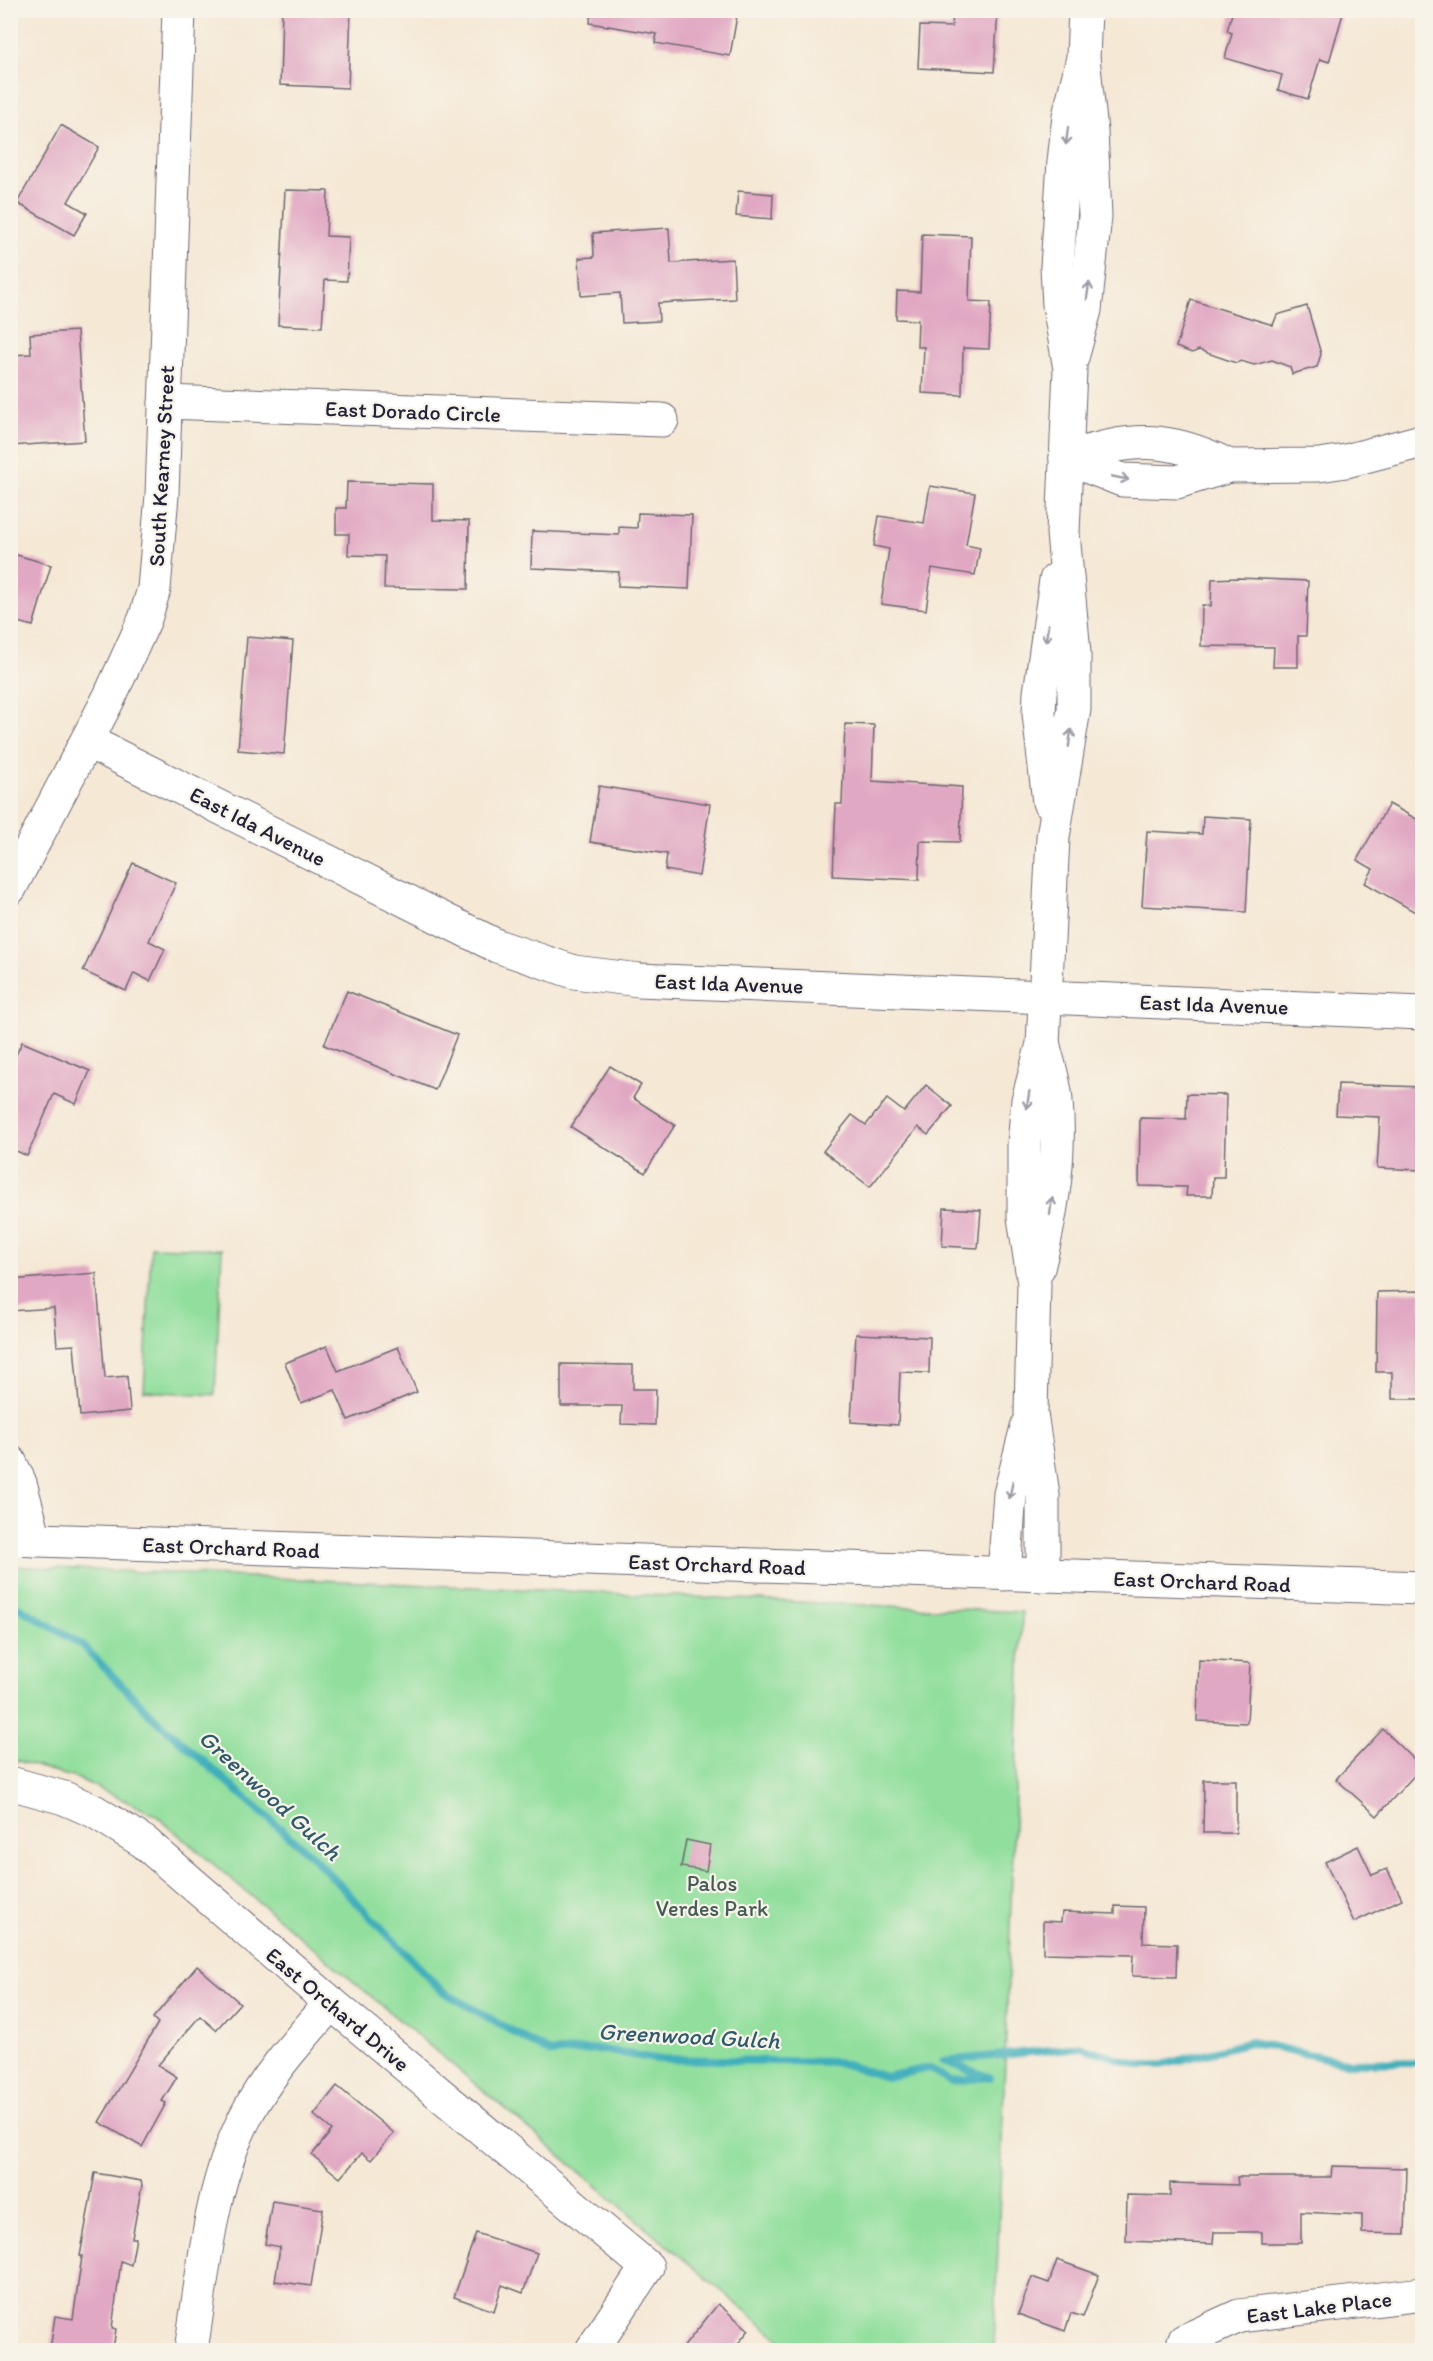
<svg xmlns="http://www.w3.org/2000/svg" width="1433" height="2361" viewBox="0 0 1433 2361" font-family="Itim,sans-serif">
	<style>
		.green { fill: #92df9d; stroke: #5a806c; stroke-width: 1.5 }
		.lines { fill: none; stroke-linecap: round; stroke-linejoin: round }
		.stream { stroke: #40afbb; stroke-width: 8 }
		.building { fill: #e1a8c3 }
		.minor-casing { stroke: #6c6771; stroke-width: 35 }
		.tertiary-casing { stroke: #6c6771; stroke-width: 35 }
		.secondary-casing { stroke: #6c6771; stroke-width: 35 }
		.minor { stroke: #fff; stroke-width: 33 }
		.tertiary { stroke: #fff; stroke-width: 33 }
		.secondary { stroke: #fff; stroke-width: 33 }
		.oneway { stroke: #9c9ca7 }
		.labels { text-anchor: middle; stroke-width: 4.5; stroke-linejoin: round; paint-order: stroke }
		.street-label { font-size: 22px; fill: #22223b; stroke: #f7f3e8 }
		.park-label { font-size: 22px; fill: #445b58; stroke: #f7f3e8 }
		.water-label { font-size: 24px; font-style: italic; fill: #2e5a6e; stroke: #f7f3e8 }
	</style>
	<rect width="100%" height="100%" fill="#f7f3e8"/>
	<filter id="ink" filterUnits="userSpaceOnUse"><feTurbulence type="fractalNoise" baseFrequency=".0167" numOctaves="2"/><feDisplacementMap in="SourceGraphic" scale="12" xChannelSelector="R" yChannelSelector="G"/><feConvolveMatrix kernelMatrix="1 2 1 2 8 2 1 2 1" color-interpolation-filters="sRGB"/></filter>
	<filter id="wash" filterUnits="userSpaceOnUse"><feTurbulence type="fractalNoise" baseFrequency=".008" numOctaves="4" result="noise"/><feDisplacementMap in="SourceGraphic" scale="24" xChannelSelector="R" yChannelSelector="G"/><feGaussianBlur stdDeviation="1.35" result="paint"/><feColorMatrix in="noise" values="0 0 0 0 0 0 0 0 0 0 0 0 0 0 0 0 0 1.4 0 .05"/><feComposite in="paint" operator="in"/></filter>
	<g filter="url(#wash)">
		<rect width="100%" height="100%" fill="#f5e8d5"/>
		<!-- green -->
		<g class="green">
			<path d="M 151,1247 L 222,1249 L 215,1395 L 144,1391 Z"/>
			<path d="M 11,1566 L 1022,1612 L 994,2350 L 792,2350 L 155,1815 L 79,1779 L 11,1759 Z"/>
		</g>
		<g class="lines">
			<!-- stream -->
			<path class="stream" d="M 10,1602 L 82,1645 L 154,1718 L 312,1856 L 442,1991 L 550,2053 L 598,2049 L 656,2059 L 837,2062 L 886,2077 L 928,2068 L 951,2081 L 989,2077 L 943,2061 L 1081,2047 L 1139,2065 L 1162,2065 L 1250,2042 L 1350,2063 L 1422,2062"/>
		</g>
		<g id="blocks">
			<!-- building -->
			<g class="building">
				<path d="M 282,10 L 351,10 L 348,88 L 280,85 Z"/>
				<path d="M 591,10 L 738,10 L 730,56 L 655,43 L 657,34 L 590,23 Z"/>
				<path d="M 953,10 L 998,10 L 994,72 L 918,68 L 920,26 L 952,27 Z"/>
				<path d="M 1233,10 L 1344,10 L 1329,62 L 1320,59 L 1308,99 L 1278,90 L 1282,75 L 1225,58 L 1232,33 L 1227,31 Z"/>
				<path d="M 61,125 L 99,147 L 68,202 L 87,213 L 74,235 L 17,203 Z"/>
				<path d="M 285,190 L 328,191 L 326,236 L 349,237 L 347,281 L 325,280 L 322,327 L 278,325 Z"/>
				<path d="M 738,191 L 773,194 L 772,219 L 736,216 Z"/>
				<path d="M 669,228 L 671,263 L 733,259 L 735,299 L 658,303 L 659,321 L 622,323 L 620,293 L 581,296 L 579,258 L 594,257 L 593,233 Z"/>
				<path d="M 922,234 L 971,236 L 969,301 L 991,302 L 989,349 L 963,348 L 962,395 L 922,393 L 924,347 L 917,347 L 918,320 L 896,319 L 897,291 L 920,292 Z"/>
				<path d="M 1191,300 L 1273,325 L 1277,315 L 1307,306 L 1321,354 L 1317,367 L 1292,374 L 1290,367 L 1272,360 L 1254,365 L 1241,361 L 1236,363 L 1199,350 L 1192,353 L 1176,347 Z"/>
				<path d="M 77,331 L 85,441 L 10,446 L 10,415 L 13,415 L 10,355 L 31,354 L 30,334 Z"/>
				<path d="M 347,482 L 433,484 L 433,520 L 469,521 L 468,589 L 384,588 L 385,556 L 348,555 L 349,534 L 336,534 L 336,508 L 346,508 Z"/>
				<path d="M 930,486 L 975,493 L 966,545 L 980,548 L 975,575 L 932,568 L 926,610 L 881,604 L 889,549 L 874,546 L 879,516 L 924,523 Z"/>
				<path d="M 638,513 L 692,515 L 689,589 L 618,586 L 619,572 L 531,568 L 532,531 L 619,535 L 619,527 L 637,528 Z"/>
				<path d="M 10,553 L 51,565 L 33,626 L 10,620 Z"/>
				<path d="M 1239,578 L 1308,581 L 1306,636 L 1298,636 L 1298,667 L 1273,667 L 1274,647 L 1201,646 L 1202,605 L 1211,606 L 1212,579 Z"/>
				<path d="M 247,637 L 293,641 L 284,754 L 238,750 Z"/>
				<path d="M 845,724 L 874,725 L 872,781 L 962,787 L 960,842 L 920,841 L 919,880 L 833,876 L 836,804 L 842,804 Z"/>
				<path d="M 599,786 L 710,804 L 699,876 L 665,870 L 667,854 L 590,842 Z"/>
				<path d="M 1389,804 L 1422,822 L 1422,916 L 1365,883 L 1373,869 L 1357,860 Z"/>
				<path d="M 1203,816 L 1251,819 L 1246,912 L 1142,906 L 1147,831 L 1202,834 Z"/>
				<path d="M 133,863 L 176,883 L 149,941 L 165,949 L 150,981 L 134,973 L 126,991 L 83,971 Z"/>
				<path d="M 347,991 L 457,1035 L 435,1090 L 324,1045 Z"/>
				<path d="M 22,1042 L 90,1071 L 76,1104 L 54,1094 L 27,1156 L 10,1148 L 10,1068 Z"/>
				<path d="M 610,1066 L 641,1085 L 633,1098 L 675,1125 L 645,1173 L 571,1127 Z"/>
				<path d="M 1338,1084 L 1422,1087 L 1422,1170 L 1377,1168 L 1380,1117 L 1336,1115 Z"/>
				<path d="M 926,1085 L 952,1106 L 928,1135 L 918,1127 L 870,1187 L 823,1151 L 852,1115 L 866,1125 L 887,1099 L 904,1112 Z"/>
				<path d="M 1187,1094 L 1226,1095 L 1224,1177 L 1213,1177 L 1212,1196 L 1186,1196 L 1187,1187 L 1139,1186 L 1140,1118 L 1186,1119 Z"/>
				<path d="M 944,1208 L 981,1210 L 978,1248 L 942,1246 Z"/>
				<path d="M 96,1273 L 105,1378 L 127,1376 L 130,1411 L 80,1416 L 74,1345 L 57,1346 L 54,1308 L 10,1311 L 10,1280 Z"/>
				<path d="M 1422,1291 L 1422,1399 L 1392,1399 L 1392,1372 L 1376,1372 L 1377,1292 Z"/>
				<path d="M 856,1334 L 930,1337 L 929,1373 L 900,1372 L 898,1425 L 851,1422 Z"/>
				<path d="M 327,1346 L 338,1371 L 398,1347 L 417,1392 L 348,1420 L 335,1390 L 301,1403 L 285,1363 Z"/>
				<path d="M 561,1364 L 633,1365 L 633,1389 L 656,1389 L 655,1425 L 621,1424 L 622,1406 L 561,1406 Z"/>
				<path d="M 1199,1660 L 1250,1663 L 1247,1723 L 1197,1721 Z"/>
				<path d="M 1383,1729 L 1422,1767 L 1377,1816 L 1336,1779 Z"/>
				<path d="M 1204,1780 L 1236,1780 L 1236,1833 L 1203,1833 Z"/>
				<path d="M 686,1840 L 710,1845 L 706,1871 L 681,1867 Z"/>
				<path d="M 1358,1846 L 1372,1875 L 1387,1869 L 1402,1899 L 1354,1922 L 1325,1862 Z"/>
				<path d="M 1115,1906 L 1144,1907 L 1143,1943 L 1177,1944 L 1176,1977 L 1132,1976 L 1133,1955 L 1043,1953 L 1043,1921 L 1061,1922 L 1062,1912 L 1115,1914 Z"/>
				<path d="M 197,1966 L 240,2003 L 216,2030 L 200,2016 L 158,2065 L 177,2077 L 162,2101 L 166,2103 L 142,2147 L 99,2122 L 158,2023 L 153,2018 Z"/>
				<path d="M 337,2086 L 394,2133 L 371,2160 L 362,2153 L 340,2178 L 312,2155 L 332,2130 L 314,2115 Z"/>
				<path d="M 1332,2166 L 1407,2168 L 1405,2234 L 1362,2233 L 1362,2215 L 1301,2212 L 1301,2243 L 1262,2243 L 1262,2232 L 1214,2232 L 1213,2244 L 1126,2241 L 1127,2195 L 1170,2196 L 1170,2183 L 1238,2185 L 1237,2177 L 1331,2177 Z"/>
				<path d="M 95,2173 L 141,2181 L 142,2185 L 132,2238 L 136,2238 L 131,2265 L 121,2261 L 112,2328 L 116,2329 L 113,2350 L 50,2350 L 55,2316 L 73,2319 L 82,2256 L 80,2256 Z"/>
				<path d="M 272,2201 L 323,2209 L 311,2286 L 275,2281 L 280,2247 L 265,2244 Z"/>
				<path d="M 476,2233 L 537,2253 L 523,2293 L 502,2285 L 494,2311 L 454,2297 Z"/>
				<path d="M 1057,2260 L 1099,2275 L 1083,2317 L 1071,2313 L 1065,2331 L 1018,2314 L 1032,2277 L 1049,2283 Z"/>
				<path d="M 718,2304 L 749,2330 L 733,2350 L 681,2350 Z"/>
			</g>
		</g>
	</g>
	<g filter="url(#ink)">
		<use href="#blocks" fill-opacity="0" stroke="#6c6771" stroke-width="1.5"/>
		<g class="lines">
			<!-- minor casing -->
			<g class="minor-casing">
				<g id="minor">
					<path d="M 165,402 L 662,420"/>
					<path d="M 1066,458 L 1122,480 L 1177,482 L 1229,466 L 1319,465 L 1346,461 L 1422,441"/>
					<path d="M 1066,458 C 1131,438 1166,434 1229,466"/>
					<path d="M 87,741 L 497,946 L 574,972 L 639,980 L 1422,1013"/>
					<path d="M 10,888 L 110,696 L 145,619 L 154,589 L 162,495 L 179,10"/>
					<path d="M 10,1462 L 20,1483 L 35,1540"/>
					<path d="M 10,1783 L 64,1798 L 94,1811 L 144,1842 L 331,2003 L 647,2267 L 592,2350"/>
					<path d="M 1184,2341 L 1239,2316 L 1422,2294"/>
					<path d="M 191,2350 C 204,2271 209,2184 248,2112 C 269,2072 301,2038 331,2003"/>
				</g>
			</g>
			<!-- tertiary casing -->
			<g class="tertiary-casing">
				<g id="tertiary">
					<path d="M 1072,358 L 1085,310 L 1095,216 L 1091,131 L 1083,58 L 1085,10"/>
					<path d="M 1049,802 L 1039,714 L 1040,693 L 1056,580"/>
					<path d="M 1038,1268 C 1052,1214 1061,1157 1056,1101 C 1055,1083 1048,1064 1044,1046"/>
					<path d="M 1004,1574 L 1010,1494 L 1027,1427"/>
					<path d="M 1043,1575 L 1043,1495 L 1031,1413 L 1034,1284 L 1024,1217 L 1024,1144 L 1028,1100 L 1043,1044 L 1053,837 L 1074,709 L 1074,653 L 1063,533 L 1070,369 L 1059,305 L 1057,267 L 1064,162 L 1069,116 L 1083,58"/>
				</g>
			</g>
			<!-- secondary casing -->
			<g class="secondary-casing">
				<path id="secondary" d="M 10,1539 L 1422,1588"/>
			</g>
			<!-- minor -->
			<use href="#minor" class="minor"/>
			<!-- tertiary -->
			<use href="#tertiary" class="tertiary"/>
			<!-- secondary -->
			<use href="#secondary" class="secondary"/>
		</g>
		<!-- one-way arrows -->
		<defs><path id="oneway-shaft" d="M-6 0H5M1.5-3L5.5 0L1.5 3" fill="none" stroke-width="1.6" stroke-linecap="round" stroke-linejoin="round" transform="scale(1.5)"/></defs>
		<g class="oneway">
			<use href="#oneway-shaft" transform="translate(1067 136) rotate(97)"/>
			<use href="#oneway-shaft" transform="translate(1088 291) rotate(-82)"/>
			<use href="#oneway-shaft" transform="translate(1120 478) rotate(11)"/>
			<use href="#oneway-shaft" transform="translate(1047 633) rotate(99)"/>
			<use href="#oneway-shaft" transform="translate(1070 738) rotate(-82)"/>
			<use href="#oneway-shaft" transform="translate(1028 1100) rotate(99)"/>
			<use href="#oneway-shaft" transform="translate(1051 1206) rotate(-83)"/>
			<use href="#oneway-shaft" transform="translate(1011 1490) rotate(102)"/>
		</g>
	</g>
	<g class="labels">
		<!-- street labels -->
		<g class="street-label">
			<text transform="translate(413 411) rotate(2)" y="8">East Dorado Circle</text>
			<text transform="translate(161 466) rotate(-87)" y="8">South Kearney Street</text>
			<text transform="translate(258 826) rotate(27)" y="8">East Ida Avenue</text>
			<text transform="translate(729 983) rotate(2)" y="8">East Ida Avenue</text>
			<text transform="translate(1214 1004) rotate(2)" y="8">East Ida Avenue</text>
			<text transform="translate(231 1547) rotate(2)" y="8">East Orchard Road</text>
			<text transform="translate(717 1564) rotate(2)" y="8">East Orchard Road</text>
			<text transform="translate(1202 1581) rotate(2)" y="8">East Orchard Road</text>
			<text transform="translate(338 2009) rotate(40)" y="8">East Orchard Drive</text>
			<text transform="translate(1319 2307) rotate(-7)" y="8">East Lake Place</text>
		</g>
		<!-- park labels -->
		<g class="park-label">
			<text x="712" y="1891">Palos<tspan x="712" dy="25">Verdes Park</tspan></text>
		</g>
		<!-- water labels -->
		<g class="water-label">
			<text transform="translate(270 1795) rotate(42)" y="8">Greenwood Gulch</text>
			<text transform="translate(689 2036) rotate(3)" y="8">Greenwood Gulch</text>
		</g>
	</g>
	<!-- margin -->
	<rect width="1433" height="2361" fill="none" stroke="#f7f3e8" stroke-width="36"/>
</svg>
